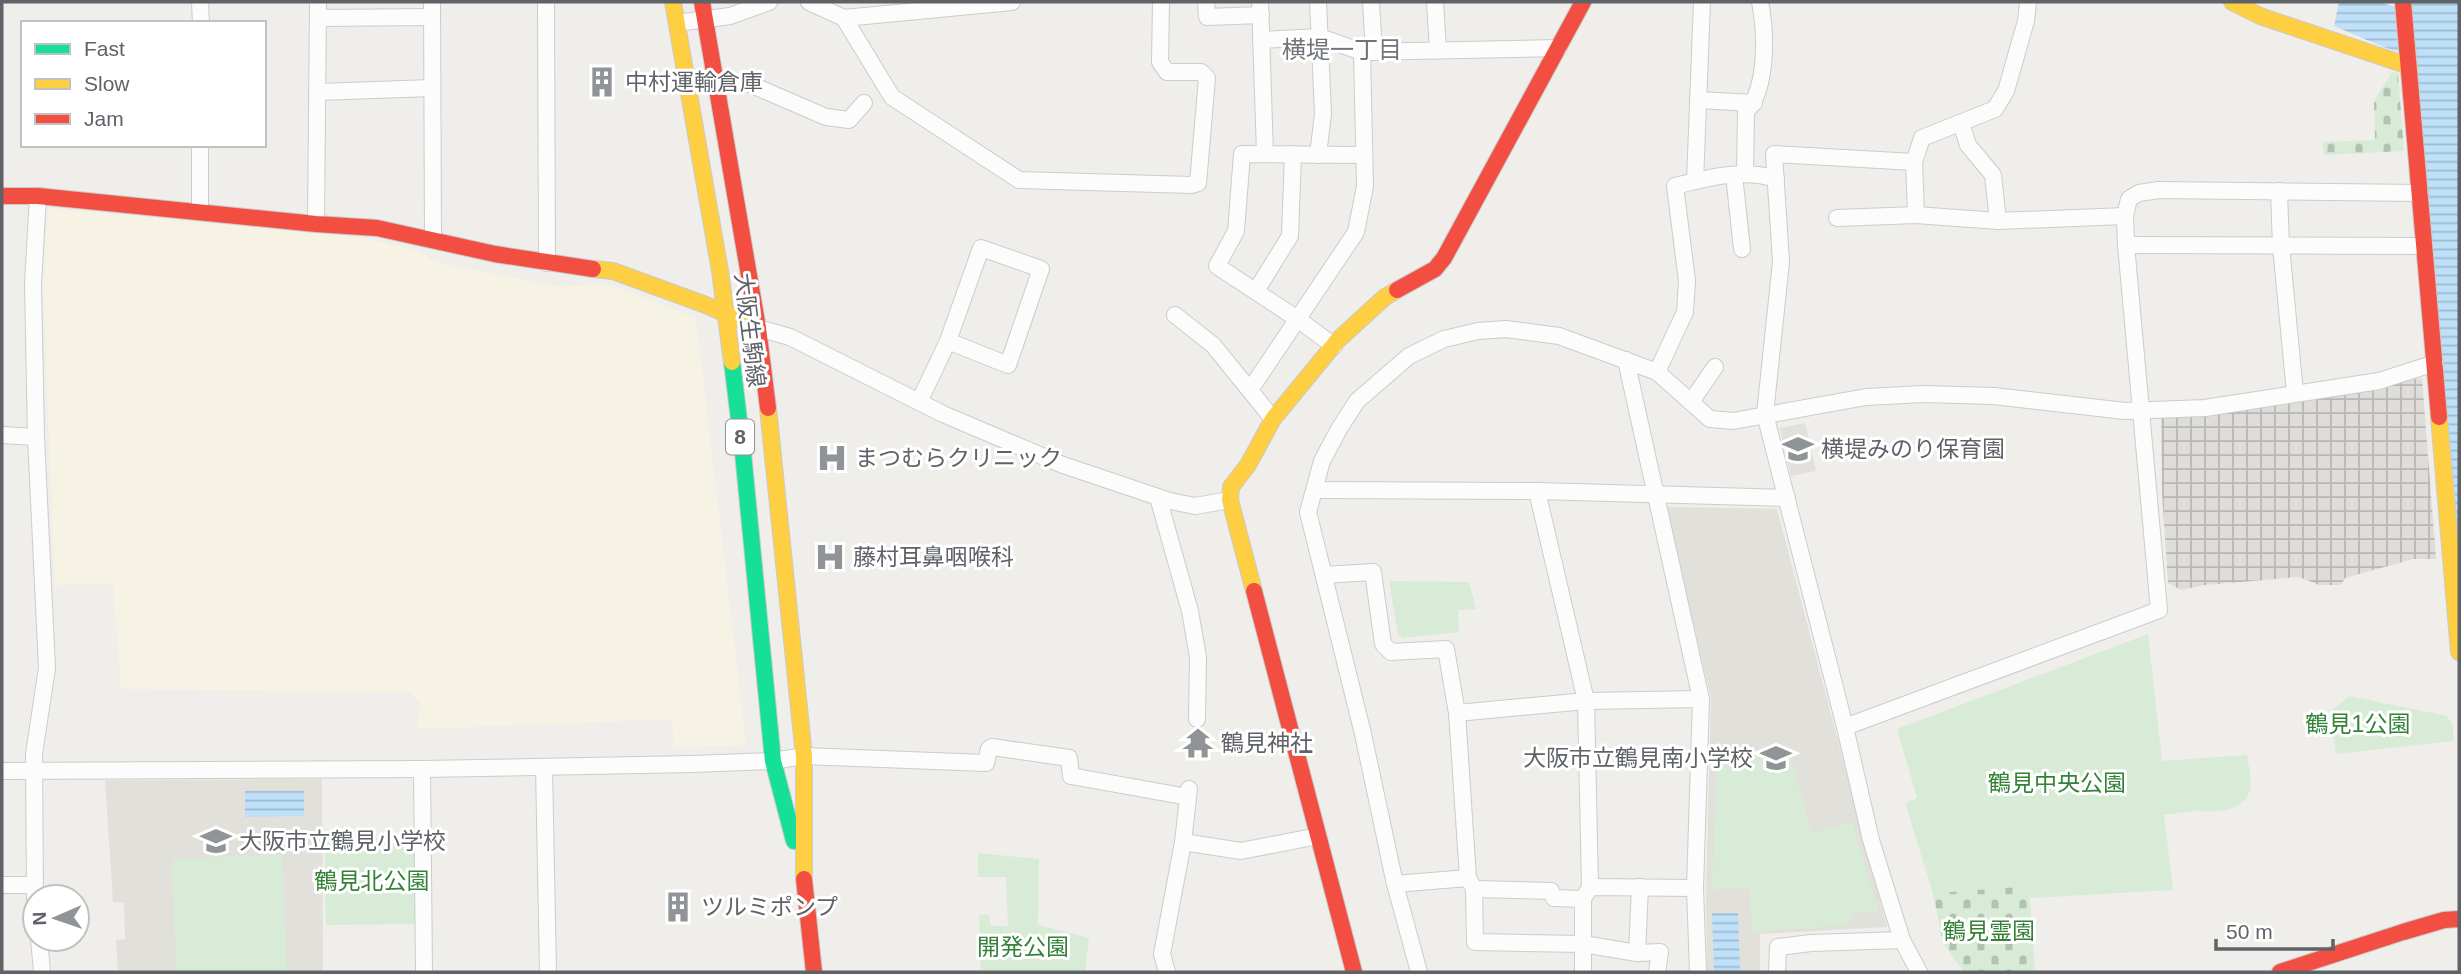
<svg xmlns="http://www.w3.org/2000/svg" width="2461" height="974" viewBox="0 0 2461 974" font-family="Helvetica,'Noto Sans JP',sans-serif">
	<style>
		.commercial { fill: #f7f3e4 }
		.industrial { fill: url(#industrial-grid) }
		.education { fill: #e2e0da }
		.cemetery { fill: url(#cemetery-stones) }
		.park { fill: #d8ebd6 }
		.water { fill: url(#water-rules) }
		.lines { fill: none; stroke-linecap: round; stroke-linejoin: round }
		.street-casing { stroke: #cbcccc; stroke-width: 18 }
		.fast-casing { stroke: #cacacb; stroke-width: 18 }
		.slow-casing { stroke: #cacacb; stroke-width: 18 }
		.jam-casing { stroke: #cacacb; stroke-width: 18 }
		.street { stroke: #fdfcfc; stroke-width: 16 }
		.fast { stroke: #16e098; stroke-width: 16 }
		.slow { stroke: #ffcf43; stroke-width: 16 }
		.jam { stroke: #f24e42; stroke-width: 16 }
		.labels { text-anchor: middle; stroke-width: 6; stroke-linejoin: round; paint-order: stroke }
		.shield { fill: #fff; stroke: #8f9295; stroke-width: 2 }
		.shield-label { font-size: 21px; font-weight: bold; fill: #5f6368 }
		.poi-label { font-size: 23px; fill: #5f6368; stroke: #fff; text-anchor: start }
		.street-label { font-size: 23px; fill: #5f6368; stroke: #fff }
		.park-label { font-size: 23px; fill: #348238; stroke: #fff }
		.neighbourhood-label { font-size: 24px; fill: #70757a; stroke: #fff }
	</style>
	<defs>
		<pattern id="industrial-grid" width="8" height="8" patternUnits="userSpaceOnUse" patternTransform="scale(1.75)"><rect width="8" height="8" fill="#dfddda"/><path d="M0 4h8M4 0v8" fill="none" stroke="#b8b7b5"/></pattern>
		<pattern id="cemetery-stones" width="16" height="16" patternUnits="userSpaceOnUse" patternTransform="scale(1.75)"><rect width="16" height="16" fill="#d8ebd6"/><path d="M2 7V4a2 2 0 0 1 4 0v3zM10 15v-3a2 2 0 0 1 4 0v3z" fill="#b2c2b1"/></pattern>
		<pattern id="water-rules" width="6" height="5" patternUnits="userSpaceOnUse" patternTransform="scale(1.75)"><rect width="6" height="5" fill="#bfe0f9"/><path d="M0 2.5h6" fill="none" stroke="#9eb9cd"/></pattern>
	</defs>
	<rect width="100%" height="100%" fill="#efeeea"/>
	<!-- commercial -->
	<path class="commercial" d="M 48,208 L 358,237 L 416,250 L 435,262 L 560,287 L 609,284 L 696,318 L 746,745 L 674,748 L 672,719 L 418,729 L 420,702 L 410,692 L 121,689 L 113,584 L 55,585 L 43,286 Z"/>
	<!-- industrial -->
	<path class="industrial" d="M 2422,378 L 2436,559 L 2413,559 L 2345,578 L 2341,585 L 2319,585 L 2299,577 L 2205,585 L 2181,590 L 2168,583 L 2162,493 L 2161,418 Z"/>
	<!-- education -->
	<g class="education">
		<path d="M 1805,423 L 1816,471 L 1791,476 L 1780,428 Z"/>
		<path d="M 1666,507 L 1777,509 L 1887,927 L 1760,934 L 1760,972 L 1707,972 L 1706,891 L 1711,698 Z"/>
		<path d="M 322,779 L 323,972 L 118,972 L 116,940 L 125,939 L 124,903 L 113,902 L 105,780 Z"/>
	</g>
	<!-- cemetery -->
	<g class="cemetery">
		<path d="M 2392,72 L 2398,73 L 2404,151 L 2324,155 L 2323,142 L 2375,140 L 2374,101 Z"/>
		<path d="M 2029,886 L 2035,972 L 1964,972 L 1943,943 L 1933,893 Z"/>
	</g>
	<!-- park -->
	<g class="park">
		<path d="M 1389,581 L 1469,582 L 1476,609 L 1458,610 L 1459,632 L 1403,638 L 1398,634 Z"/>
		<path d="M 2148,634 L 2162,761 L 2247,755 C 2248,765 2253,781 2250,790 C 2244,811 2220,811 2202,812 L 2201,810 L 2164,815 L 2173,890 L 2030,898 L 2029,886 L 1933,893 L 1905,803 L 1917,798 L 1897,729 Z"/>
		<path d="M 2349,696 L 2447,716 L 2453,725 L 2453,741 L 2336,754 L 2330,712 Z"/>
		<path d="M 1788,749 L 1812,833 L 1852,822 L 1879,912 L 1850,914 L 1850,925 L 1752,932 L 1749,888 L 1712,890 L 1717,758 Z"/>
		<path d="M 417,838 L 418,924 L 326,925 L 325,839 Z"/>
		<path d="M 978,853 L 1039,859 L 1038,925 L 1089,938 L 1085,972 L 981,972 L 979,915 L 989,915 L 991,926 L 1008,926 L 1006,877 L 978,877 Z"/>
		<path d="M 282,854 L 287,972 L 176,972 L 172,859 Z"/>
	</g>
	<!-- water -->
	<g class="water">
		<path d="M 2339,2 L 2380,2 L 2392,6 L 2411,2 L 2459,2 L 2459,549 L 2416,56 L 2386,48 L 2334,26 Z"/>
		<path d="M 245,791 L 304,791 L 304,816 L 245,817 Z"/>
		<path d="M 1712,913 L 1738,913 L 1740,971 L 1714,971 Z"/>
	</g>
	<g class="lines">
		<!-- street casing -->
		<g class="street-casing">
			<g id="street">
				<path d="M 200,2 L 201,23"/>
				<path d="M 432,2 L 433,240"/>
				<path d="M 546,2 L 547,263"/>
				<path d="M 809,2 L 844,18 L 1012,2"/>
				<path d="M 1206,2 L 1207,17 L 1261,15"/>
				<path d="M 1260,2 L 1265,154"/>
				<path d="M 1371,2 L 1374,52"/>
				<path d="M 1435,2 L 1438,49"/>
				<path d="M 318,18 L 432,17"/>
				<path d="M 844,18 L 892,97 L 1019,180 L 1192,185 L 1198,183 L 1207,78 L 1201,72 L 1167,72 L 1160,62 L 1161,2"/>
				<path d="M 677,23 L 730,16 L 769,2"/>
				<path d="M 1261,40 L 1320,37 L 1362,52 L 1559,48"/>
				<path d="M 717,87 L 745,82 L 826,117 L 849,120 L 864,103"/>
				<path d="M 318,92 L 432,88"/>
				<path d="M 1698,100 L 1754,103"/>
				<path d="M 1961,123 L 1968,145 L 1993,175 L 1998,221"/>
				<path d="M 1318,155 L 1323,114 L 1318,2"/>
				<path d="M 1914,162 L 1916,215"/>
				<path d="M 1745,174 L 1746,112 C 1768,88 1766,32 1760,2"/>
				<path d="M 1734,175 L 1742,249"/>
				<path d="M 1695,181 L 1702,2"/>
				<path d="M 2279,191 L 2281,246 L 2295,393"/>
				<path d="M 200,212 L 200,145"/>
				<path d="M 1837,218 L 1916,215 L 1998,221 L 2125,216"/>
				<path d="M 316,224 L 318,2"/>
				<path d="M 2126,245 L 2424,246"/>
				<path d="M 1256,291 L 1290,236 L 1293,154"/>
				<path d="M 1175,315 L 1213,345 L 1273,419"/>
				<path d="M 758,328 L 790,337 L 943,414 L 1063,465 L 1170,501 L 1195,506 L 1230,500"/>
				<path d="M 1334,346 L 1299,320 L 1217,266 L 1236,231 L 1242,154 L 1364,155"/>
				<path d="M 1626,360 L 1701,699 L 1695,888 L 1698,972"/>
				<path d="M 1657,372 L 1685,312 L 1687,281 L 1675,186 C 1707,178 1744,168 1776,179"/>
				<path d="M 1250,390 L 1356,232 L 1365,186 L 1362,52"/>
				<path d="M 919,402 L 948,341 L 981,248 L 1041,269 L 1008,365 L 948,341"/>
				<path d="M 1691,402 L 1715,367"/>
				<path d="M 2,435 L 36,437"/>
				<path d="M 1315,490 L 1537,491 L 1586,701 L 1590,887"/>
				<path d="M 1537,491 L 1787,498"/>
				<path d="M 1158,497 L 1190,611 L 1198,657 L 1197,719"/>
				<path d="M 1324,575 L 1373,572 L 1383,644 L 1391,652 L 1446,649 L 1457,713 L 1468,878 L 1474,889 L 1551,891 L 1554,898 L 1583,899 L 1590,887 L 1695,888"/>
				<path d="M 1457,713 L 1586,701 L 1701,699"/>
				<path d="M 1845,727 L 2159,610 L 2126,245 L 2125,216 L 2129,199 L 2139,193 L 2159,190 L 2420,193"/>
				<path d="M 544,767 L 548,972"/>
				<path d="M 422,769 L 424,972"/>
				<path d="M 2,771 L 422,769 L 693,764 L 773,761 L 804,756 L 986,763 L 989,749 L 992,747 L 1069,758 L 1071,776 L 1188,797"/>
				<path d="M 1183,842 L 1241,851 L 1318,836"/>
				<path d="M 1395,884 L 1468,878"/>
				<path d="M 2,885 L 34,885"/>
				<path d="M 1474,889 L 1475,942 L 1583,944 L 1637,953 L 1660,952 L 1657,972"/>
				<path d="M 35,899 L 34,754 L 47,668 L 36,437 L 33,284 L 38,196"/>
				<path d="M 1583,899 L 1583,972"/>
				<path d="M 39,939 L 42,972"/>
				<path d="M 1637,953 L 1640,887"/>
				<path d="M 1167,972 L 1162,954 L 1183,842 L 1189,789"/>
				<path d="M 1419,972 L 1395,884 L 1363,734 L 1308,512 L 1322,461 L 1339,429 L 1357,401 L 1409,356 L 1444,339 L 1478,331 L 1506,329 L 1559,336 L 1657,372 L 1710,419 L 1733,421 L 1866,397 L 1923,394 L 1994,396 L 2125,411 L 2205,408 L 2379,381 L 2435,363"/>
				<path d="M 1777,972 L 1778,947 L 1811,943 L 1902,940"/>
				<path d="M 1919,972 L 1902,940 L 1871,840 L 1845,727 L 1765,414 L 1781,262 L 1774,154 L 1914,162 L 1922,138 L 1995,109 L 2006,91 L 2026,21 L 2028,2"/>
			</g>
		</g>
		<!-- fast casing -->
		<g class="fast-casing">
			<path id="fast" d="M 732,362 L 743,453 L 773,761 L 794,841"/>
		</g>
		<!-- slow casing -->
		<g class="slow-casing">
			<g id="slow">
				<path d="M 673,2 L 720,271 L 732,362"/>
				<path d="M 2232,2 L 2260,16 L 2409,66"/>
				<path d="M 593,269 L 613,271 L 706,305 L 758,328"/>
				<path d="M 768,408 L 804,756 L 804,879"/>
				<path d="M 2439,417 L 2459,652"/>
				<path d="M 1254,591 L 1230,500 L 1231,487 L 1248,465 L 1273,419 L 1338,340 L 1385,297 L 1397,290"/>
			</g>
		</g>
		<!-- jam casing -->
		<g class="jam-casing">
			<g id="jam">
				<path d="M 702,2 L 758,328 L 768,408"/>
				<path d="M 2403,2 L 2439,417"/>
				<path d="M 2,196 L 38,196 L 316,224 L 377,228 L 495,254 L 593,269"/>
				<path d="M 1397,290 L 1435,269 L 1444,258 L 1583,2"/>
				<path d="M 1254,591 L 1354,972"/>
				<path d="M 804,879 L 814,972"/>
				<path d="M 2280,972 L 2403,932 L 2444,920 L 2459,919"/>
			</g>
		</g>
		<!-- street -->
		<use href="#street" class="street"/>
		<!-- fast -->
		<use href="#fast" class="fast"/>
		<!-- slow -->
		<use href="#slow" class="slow"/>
		<!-- jam -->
		<use href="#jam" class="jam"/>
	</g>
	<!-- icons -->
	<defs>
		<g id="building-bare" transform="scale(2.415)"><path d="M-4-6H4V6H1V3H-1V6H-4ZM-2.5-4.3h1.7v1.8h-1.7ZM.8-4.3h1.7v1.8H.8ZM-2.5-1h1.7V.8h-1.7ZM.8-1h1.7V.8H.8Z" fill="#919496" stroke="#fff" stroke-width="2.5" paint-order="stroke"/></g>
		<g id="school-bare" transform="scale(2.415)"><path d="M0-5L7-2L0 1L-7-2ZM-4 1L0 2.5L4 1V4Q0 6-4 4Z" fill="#919496" stroke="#fff" stroke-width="2.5" paint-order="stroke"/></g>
		<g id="hospital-bare" transform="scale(2.415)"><path d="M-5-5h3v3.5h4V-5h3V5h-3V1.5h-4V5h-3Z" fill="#919496" stroke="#fff" stroke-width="2.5" paint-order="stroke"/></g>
		<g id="temple-bare" transform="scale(2.415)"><path d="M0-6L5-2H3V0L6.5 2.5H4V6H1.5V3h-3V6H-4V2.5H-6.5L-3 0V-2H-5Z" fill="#919496" stroke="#fff" stroke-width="2.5" paint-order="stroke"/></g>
	</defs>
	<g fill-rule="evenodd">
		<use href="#building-bare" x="602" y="82"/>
		<use href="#school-bare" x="1798" y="449"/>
		<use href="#hospital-bare" x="832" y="458"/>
		<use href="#hospital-bare" x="830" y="557"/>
		<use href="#temple-bare" x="1198" y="743"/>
		<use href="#school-bare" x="1776" y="758"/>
		<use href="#school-bare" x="216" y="841"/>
		<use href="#building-bare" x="678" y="907"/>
	</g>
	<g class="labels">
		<!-- shield labels -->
		<rect class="shield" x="726" y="419.5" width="28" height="35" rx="5"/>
		<g class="shield-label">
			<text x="740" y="444">8</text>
		</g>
		<!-- poi labels -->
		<g class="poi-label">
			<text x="625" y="90">中村運輸倉庫</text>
			<text x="1821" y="457">横堤みのり保育園</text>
			<text x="855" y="466">まつむらクリニック</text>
			<text x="853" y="565">藤村耳鼻咽喉科</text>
			<text x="1221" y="751">鶴見神社</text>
			<text x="1753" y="766" text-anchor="end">大阪市立鶴見南小学校</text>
			<text x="239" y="849">大阪市立鶴見小学校</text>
			<text x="701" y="915">ツルミポンプ</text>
		</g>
		<!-- street labels -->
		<g class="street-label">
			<text transform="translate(750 330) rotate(83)" y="8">大阪生駒線</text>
		</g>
		<!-- park labels -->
		<g class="park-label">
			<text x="2358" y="732">鶴見1公園</text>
			<text x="2057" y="791">鶴見中央公園</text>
			<text x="372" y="889">鶴見北公園</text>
			<text x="1989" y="939">鶴見霊園</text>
			<text x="1023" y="955">開発公園</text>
		</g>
		<!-- neighbourhood labels -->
		<g class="neighbourhood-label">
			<text x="1342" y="58">横堤一丁目</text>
		</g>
	</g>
	<!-- border -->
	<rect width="2461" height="974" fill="none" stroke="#5f6368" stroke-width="7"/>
	<!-- legend -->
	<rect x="21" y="21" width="245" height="126" fill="#ffffff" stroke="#bfc1c3" stroke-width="2"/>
	<rect x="35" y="44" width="35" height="10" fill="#16e098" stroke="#bfc1c3" stroke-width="2"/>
	<text x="84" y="56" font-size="21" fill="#5f6368">Fast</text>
	<rect x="35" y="79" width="35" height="10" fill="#ffcf43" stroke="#bfc1c3" stroke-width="2"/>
	<text x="84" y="91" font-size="21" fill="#5f6368">Slow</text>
	<rect x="35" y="114" width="35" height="10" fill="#f24e42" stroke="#bfc1c3" stroke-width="2"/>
	<text x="84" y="126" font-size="21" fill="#5f6368">Jam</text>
	<!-- north arrow -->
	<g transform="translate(56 918) rotate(268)"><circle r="33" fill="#ffffff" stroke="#bfc1c3" stroke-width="2"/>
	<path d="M0-5L12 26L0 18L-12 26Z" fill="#919496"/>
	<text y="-10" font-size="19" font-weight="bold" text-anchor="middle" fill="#5f6368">N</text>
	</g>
	<!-- scale -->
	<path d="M2216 939v10h117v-10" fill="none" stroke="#5f6368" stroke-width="3.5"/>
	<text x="2226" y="939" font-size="21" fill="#5f6368" stroke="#ffffff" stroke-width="5" paint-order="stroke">50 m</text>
</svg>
